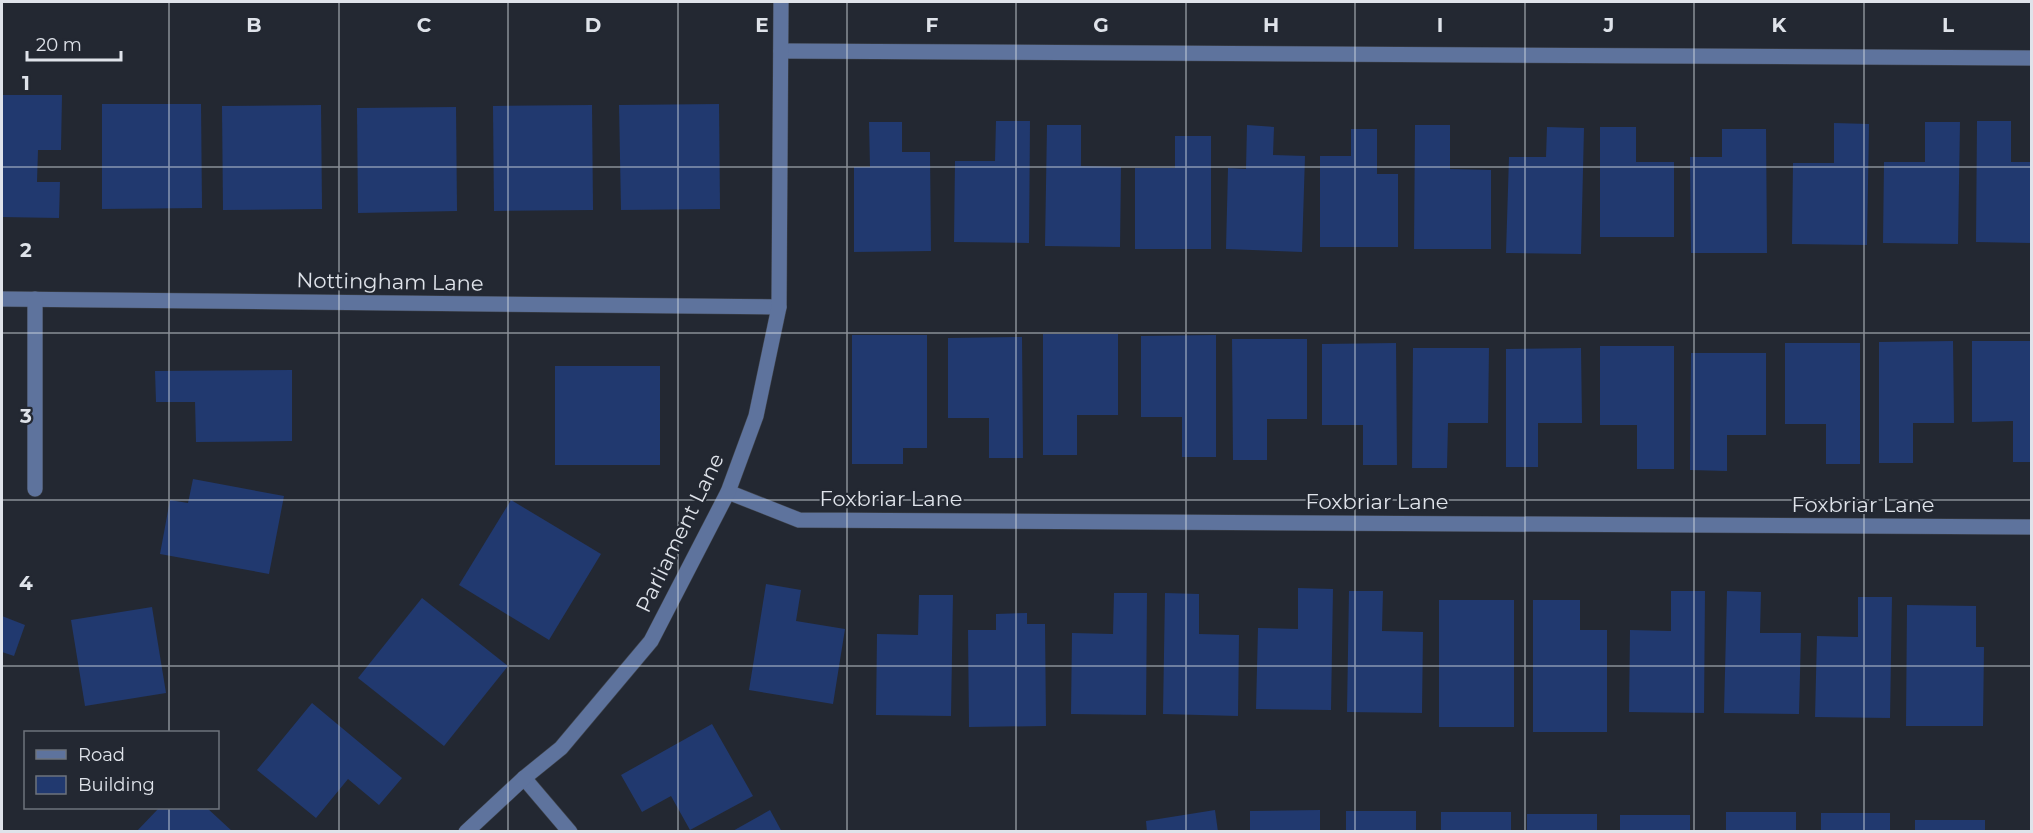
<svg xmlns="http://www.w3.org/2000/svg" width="2033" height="833" viewBox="0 0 2033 833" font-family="Montserrat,sans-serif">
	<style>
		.building { fill: #21396f }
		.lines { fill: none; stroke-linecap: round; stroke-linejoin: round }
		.minor-casing { stroke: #41464f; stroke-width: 16 }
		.minor { stroke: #5e739d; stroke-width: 15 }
		.grid { fill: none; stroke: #dfe3ea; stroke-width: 1.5; stroke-opacity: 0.55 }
		.labels { text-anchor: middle; stroke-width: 4.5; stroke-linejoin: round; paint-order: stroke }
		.street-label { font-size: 21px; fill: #dfe3ea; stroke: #232832 }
		.grid-label { font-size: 20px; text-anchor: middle; font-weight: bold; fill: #dfe3ea; stroke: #232832; stroke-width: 4.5; stroke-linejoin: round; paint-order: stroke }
	</style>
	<rect width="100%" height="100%" fill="#232832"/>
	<!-- building -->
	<g class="building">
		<path d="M 2,95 L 62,95 L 61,150 L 38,150 L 37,182 L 60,182 L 59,218 L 2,217 Z"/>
		<path d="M 102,104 L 201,104 L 202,208 L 102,209 Z"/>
		<path d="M 719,104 L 720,209 L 621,210 L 619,105 Z"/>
		<path d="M 321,105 L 322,209 L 223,210 L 222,106 Z"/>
		<path d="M 592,105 L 593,210 L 494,211 L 493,106 Z"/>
		<path d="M 456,107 L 457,211 L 358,213 L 357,108 Z"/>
		<path d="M 996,121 L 1030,121 L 1029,243 L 954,242 L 955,161 L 995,161 Z"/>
		<path d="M 1977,121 L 2011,121 L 2011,162 L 2032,162 L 2032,243 L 1976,242 Z"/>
		<path d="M 869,122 L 902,122 L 902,152 L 930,152 L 931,251 L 854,252 L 854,167 L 870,167 Z"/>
		<path d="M 1925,122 L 1960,122 L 1958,244 L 1883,243 L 1884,162 L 1925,162 Z"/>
		<path d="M 1834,123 L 1869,124 L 1867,245 L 1792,244 L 1793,163 L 1834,163 Z"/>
		<path d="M 1047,125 L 1081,125 L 1081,166 L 1121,167 L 1120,247 L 1045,246 Z"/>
		<path d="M 1247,125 L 1274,127 L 1273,155 L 1305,156 L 1302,252 L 1226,249 L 1228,168 L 1246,169 Z"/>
		<path d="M 1415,125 L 1450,125 L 1450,169 L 1491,170 L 1491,249 L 1414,249 Z"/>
		<path d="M 1547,127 L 1584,128 L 1581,254 L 1506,253 L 1509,157 L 1546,157 Z"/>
		<path d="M 1600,127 L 1636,127 L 1636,162 L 1674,162 L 1674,237 L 1600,237 Z"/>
		<path d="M 1351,129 L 1377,129 L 1377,174 L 1398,174 L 1398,247 L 1320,247 L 1320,156 L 1351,156 Z"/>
		<path d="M 1722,129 L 1766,129 L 1767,253 L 1691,253 L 1690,157 L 1722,157 Z"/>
		<path d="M 1175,136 L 1211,136 L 1211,249 L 1135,249 L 1135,168 L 1175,168 Z"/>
		<path d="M 1043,334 L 1118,334 L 1118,415 L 1077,415 L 1077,455 L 1043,455 Z"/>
		<path d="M 852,335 L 927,335 L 927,448 L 903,448 L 903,464 L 852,464 Z"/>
		<path d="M 1216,335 L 1216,457 L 1182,457 L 1182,417 L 1141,417 L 1141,336 Z"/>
		<path d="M 1022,337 L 1023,458 L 989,458 L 989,418 L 948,418 L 948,338 Z"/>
		<path d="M 1232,339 L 1307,339 L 1307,419 L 1267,419 L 1267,460 L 1233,460 Z"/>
		<path d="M 1953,341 L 1954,423 L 1913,423 L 1913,463 L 1879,463 L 1879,342 Z"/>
		<path d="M 1972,341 L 2032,341 L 2032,462 L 2013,462 L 2013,421 L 1972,422 Z"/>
		<path d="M 1396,343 L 1397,465 L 1363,465 L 1363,425 L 1322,425 L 1322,344 Z"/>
		<path d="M 1785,343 L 1860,343 L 1860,464 L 1826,464 L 1826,424 L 1785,424 Z"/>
		<path d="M 1600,346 L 1674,346 L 1674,469 L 1637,469 L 1637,425 L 1600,425 Z"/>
		<path d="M 1413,348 L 1489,348 L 1488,423 L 1448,423 L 1447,468 L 1412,468 Z"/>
		<path d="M 1581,348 L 1582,423 L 1538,423 L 1538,467 L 1506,467 L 1506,349 Z"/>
		<path d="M 1691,353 L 1766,353 L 1766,435 L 1727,435 L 1727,471 L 1690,470 Z"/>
		<rect x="555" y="366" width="105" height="99"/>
		<path d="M 292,370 L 292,441 L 196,442 L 195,402 L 156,402 L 155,371 Z"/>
		<path d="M 193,479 L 284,496 L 269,574 L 160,554 L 170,500 L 188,503 Z"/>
		<path d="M 511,500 L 601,554 L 549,640 L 459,585 Z"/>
		<path d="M 766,584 L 801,590 L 796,621 L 845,629 L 833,704 L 749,690 Z"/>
		<path d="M 1298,588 L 1333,589 L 1331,710 L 1256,709 L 1258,628 L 1298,629 Z"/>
		<path d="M 1349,591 L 1383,591 L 1382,631 L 1423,632 L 1422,713 L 1347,712 Z"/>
		<path d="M 1671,591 L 1705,591 L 1704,713 L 1629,712 L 1630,630 L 1671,631 Z"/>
		<path d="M 1727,591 L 1761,592 L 1760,633 L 1801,633 L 1799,714 L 1724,713 Z"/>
		<path d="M 1114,593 L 1147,593 L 1146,715 L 1071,714 L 1072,633 L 1113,634 Z"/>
		<path d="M 1165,593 L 1199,594 L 1199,634 L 1239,635 L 1238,716 L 1163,714 Z"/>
		<path d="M 919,595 L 953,595 L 951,716 L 876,715 L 877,634 L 918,635 Z"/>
		<path d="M 1858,597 L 1892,597 L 1890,718 L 1815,717 L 1817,636 L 1858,637 Z"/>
		<path d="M 422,598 L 508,666 L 444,746 L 358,678 Z"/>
		<rect x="1439" y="600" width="75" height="127"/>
		<path d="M 1533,600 L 1580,600 L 1580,630 L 1607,630 L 1607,732 L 1533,732 Z"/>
		<path d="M 1907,605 L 1976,606 L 1976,647 L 1984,647 L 1983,726 L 1906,726 Z"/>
		<path d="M 152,607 L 166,693 L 85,706 L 71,620 Z"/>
		<path d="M 1027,613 L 1027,624 L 1045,624 L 1046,726 L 969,727 L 968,630 L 996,630 L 996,614 Z"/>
		<path d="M 2,616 L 25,625 L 14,656 L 2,652 Z"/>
		<path d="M 312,703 L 402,778 L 379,805 L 348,779 L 316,818 L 257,770 Z"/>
		<path d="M 712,724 L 753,796 L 690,830 L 671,796 L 642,812 L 621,775 Z"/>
		<path d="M 159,808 L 207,808 L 233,832 L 136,832 Z"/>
		<path d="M 770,810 L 782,832 L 731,832 Z"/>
		<path d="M 1215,810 L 1218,832 L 1147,832 L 1146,821 Z"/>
		<path d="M 1320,810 L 1320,832 L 1250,832 L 1250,811 Z"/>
		<rect x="1346" y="811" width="70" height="21"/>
		<rect x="1441" y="812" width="70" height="20"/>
		<rect x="1726" y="812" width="70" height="20"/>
		<rect x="1821" y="813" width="69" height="19"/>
		<rect x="1527" y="814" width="70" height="18"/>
		<rect x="1620" y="815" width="70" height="17"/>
		<rect x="1915" y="820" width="70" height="12"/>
	</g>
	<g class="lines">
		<!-- minor casing -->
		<g class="minor-casing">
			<g id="minor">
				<path d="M 781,51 L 2032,58"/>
				<path d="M 2,299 L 779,307"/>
				<path d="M 35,489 L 35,299"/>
				<path d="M 728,492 L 799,520 L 2032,527"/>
				<path d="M 524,778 L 570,832"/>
				<path d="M 466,832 L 524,778 L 561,748 L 651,641 L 728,492 L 756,416 L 779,307 L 781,2"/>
			</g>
		</g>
		<!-- minor -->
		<use href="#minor" class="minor"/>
	</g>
	<!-- grid -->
	<path class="grid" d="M 169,2 L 169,732M 339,2 L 339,832M 508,2 L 508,832M 678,2 L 678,832M 847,2 L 847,832M 1016,2 L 1016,832M 1186,2 L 1186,832M 1355,2 L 1355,832M 1525,2 L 1525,832M 1694,2 L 1694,832M 1864,2 L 1864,832M 2,167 L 2032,167M 2,333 L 2032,333M 2,500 L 2032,500M 2,666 L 2032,666M 169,808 L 169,832"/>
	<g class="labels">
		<!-- street labels -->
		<g class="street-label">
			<text transform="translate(390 282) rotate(1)" y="7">Nottingham Lane</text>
			<text x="891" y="506">Foxbriar Lane</text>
			<text x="1377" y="509">Foxbriar Lane</text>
			<text x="1863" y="512">Foxbriar Lane</text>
			<text transform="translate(680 533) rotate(-64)" y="7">Parliament Lane</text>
		</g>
	</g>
	<g class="grid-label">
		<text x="254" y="32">B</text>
		<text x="424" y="32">C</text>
		<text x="593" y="32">D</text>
		<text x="762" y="32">E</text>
		<text x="932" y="32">F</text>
		<text x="1101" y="32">G</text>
		<text x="1271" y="32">H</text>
		<text x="1440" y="32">I</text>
		<text x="1609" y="32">J</text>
		<text x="1779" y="32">K</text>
		<text x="1948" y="32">L</text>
		<text x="26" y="90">1</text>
		<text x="26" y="257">2</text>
		<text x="26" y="423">3</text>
		<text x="26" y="590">4</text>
	</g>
	<!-- border -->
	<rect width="2033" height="833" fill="none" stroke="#dfe3ea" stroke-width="6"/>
	<!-- legend -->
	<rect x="24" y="731" width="195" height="78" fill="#232832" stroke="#6e737c" stroke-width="1.5"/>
	<rect x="36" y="750" width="30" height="9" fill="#5e739d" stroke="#6e737c" stroke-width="1.5"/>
	<text x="78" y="761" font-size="18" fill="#dfe3ea">Road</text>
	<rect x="36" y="776" width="30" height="18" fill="#21396f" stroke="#6e737c" stroke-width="1.5"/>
	<text x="78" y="791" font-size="18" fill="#dfe3ea">Building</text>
	<!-- scale -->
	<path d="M27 51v9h94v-9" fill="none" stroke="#dfe3ea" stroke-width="3"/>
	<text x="36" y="51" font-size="18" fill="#dfe3ea" stroke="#232832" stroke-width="4.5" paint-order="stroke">20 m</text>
</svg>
